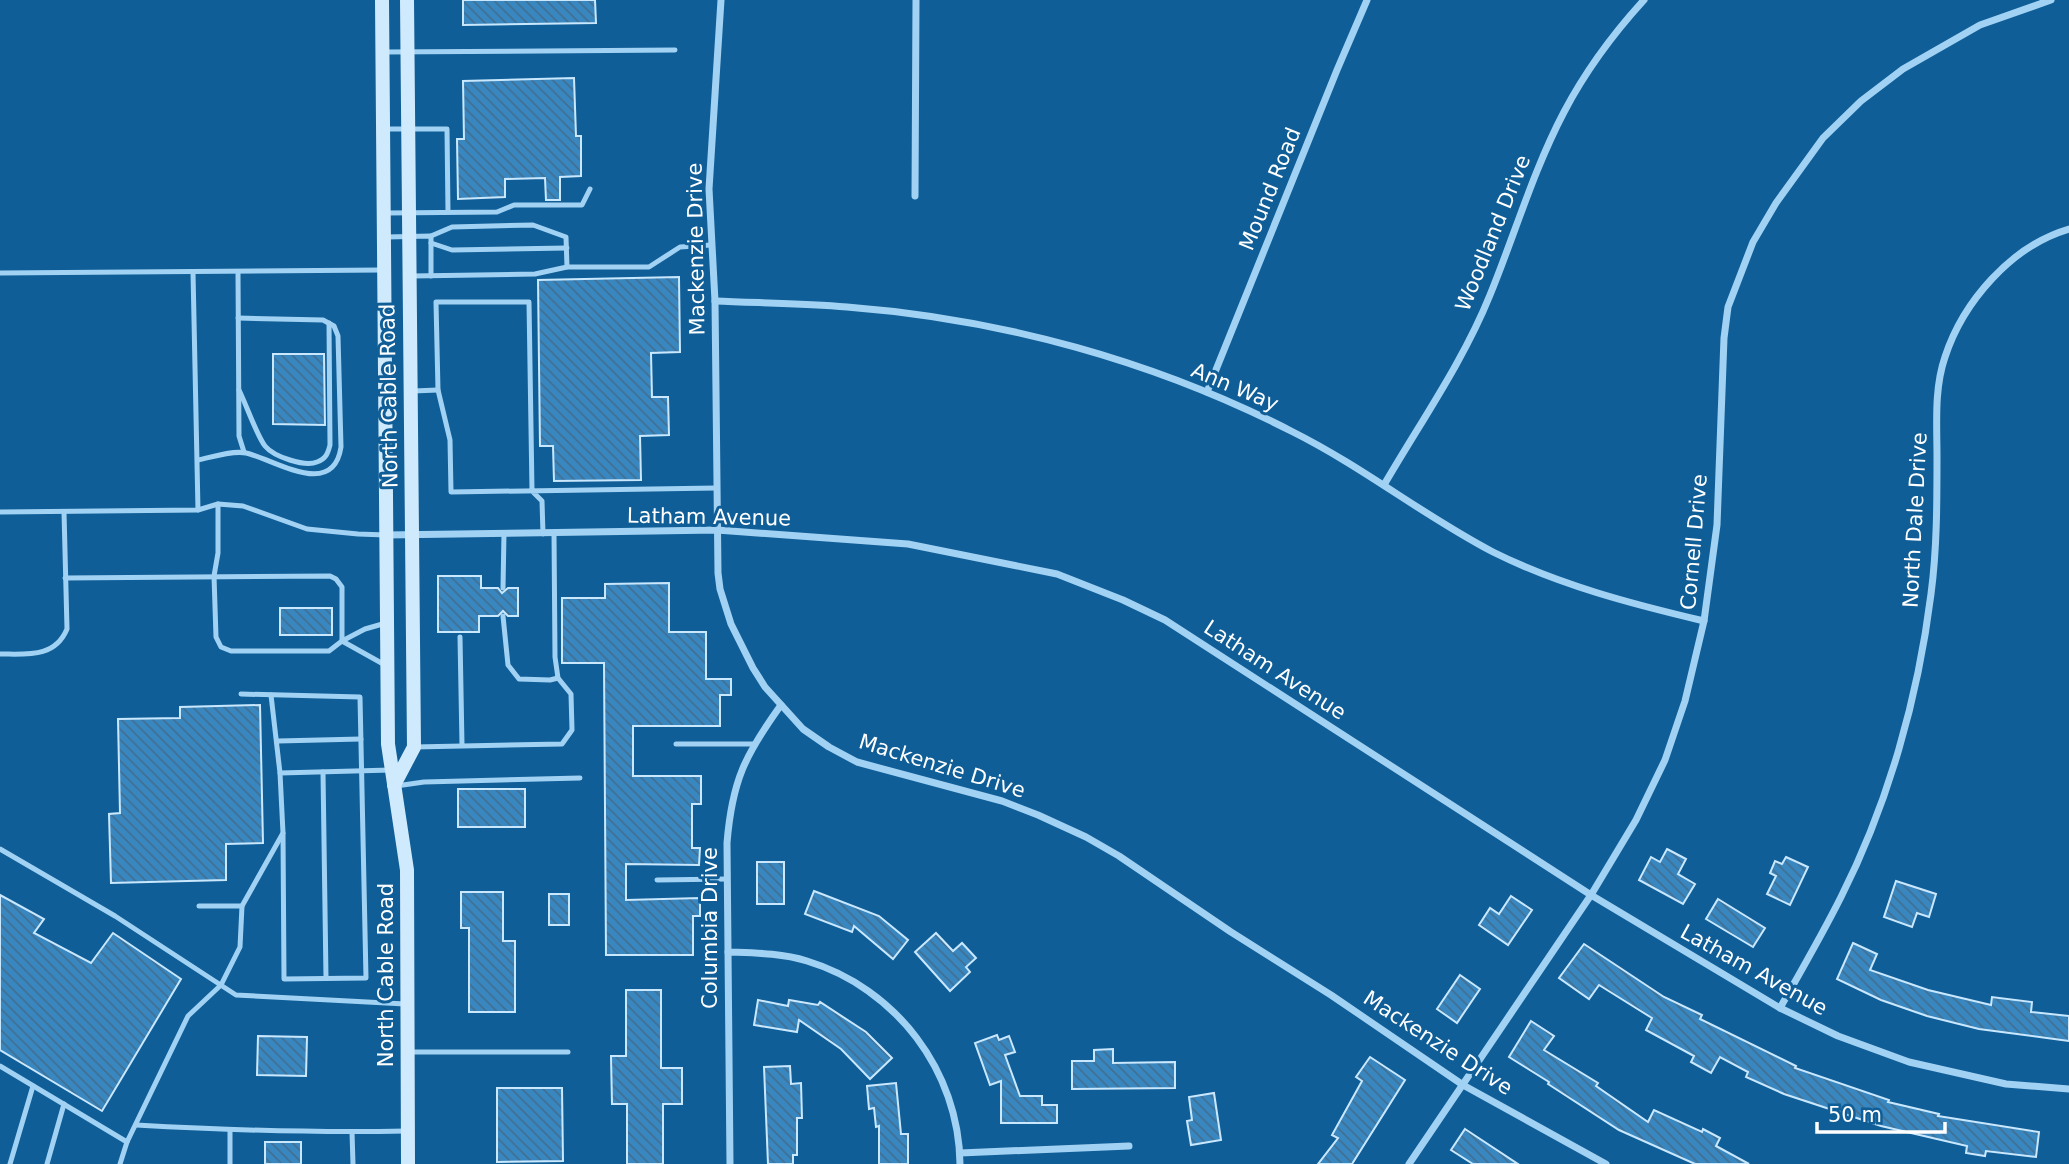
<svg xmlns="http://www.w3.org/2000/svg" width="2069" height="1164" viewBox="0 0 2069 1164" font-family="'DejaVu Sans',sans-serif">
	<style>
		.building { fill: url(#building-back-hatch); stroke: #c9e8fe; stroke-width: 2 }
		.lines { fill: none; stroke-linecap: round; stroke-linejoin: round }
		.lane { stroke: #a1d2f4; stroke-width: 5 }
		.street { stroke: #a1d2f4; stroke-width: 7 }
		.secondary { stroke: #d0eafd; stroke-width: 14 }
		.labels { text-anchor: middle; stroke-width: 6; stroke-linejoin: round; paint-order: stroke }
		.street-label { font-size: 21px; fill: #fff; stroke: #105e97 }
	</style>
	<defs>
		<pattern id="building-back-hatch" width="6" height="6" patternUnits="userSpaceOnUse" patternTransform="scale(1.75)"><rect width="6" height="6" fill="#3987c0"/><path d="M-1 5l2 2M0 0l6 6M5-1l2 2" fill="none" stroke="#416f92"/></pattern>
	</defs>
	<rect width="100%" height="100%" fill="#105e97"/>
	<!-- building -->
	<g class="building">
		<path d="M 463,0 L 595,0 L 596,23 L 463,25 Z"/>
		<path d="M 574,78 L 576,136 L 581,136 L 581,176 L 560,177 L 560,200 L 546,200 L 545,178 L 505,179 L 505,197 L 458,199 L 457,139 L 464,139 L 463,81 Z"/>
		<path d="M 679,277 L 680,352 L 651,353 L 652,397 L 668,397 L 669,435 L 640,436 L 641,480 L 554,481 L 553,446 L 540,446 L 538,280 Z"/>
		<path d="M 273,354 L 324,354 L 325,425 L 273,424 Z"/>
		<path d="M 438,576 L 481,576 L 481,588 L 498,588 L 502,593 L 508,588 L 518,588 L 518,616 L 508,616 L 503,611 L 498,616 L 479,616 L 479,632 L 438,632 Z"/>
		<path d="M 669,583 L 669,632 L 706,632 L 706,679 L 731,679 L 731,695 L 720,695 L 720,726 L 633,726 L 633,776 L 701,776 L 701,804 L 692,804 L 692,848 L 700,848 L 699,865 L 626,864 L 626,900 L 700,898 L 700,916 L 693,916 L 693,955 L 606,955 L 604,663 L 562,663 L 562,598 L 605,598 L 605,584 Z"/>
		<rect x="280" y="608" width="52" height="27"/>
		<path d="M 260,705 L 263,843 L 226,844 L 226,880 L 111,883 L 109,814 L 120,813 L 118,719 L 180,718 L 180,707 Z"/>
		<rect x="458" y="789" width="67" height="38"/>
		<path d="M 1667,849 L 1686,859 L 1678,874 L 1695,884 L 1683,904 L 1639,880 L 1651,857 L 1660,862 Z"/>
		<path d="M 1786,857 L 1808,867 L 1790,905 L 1767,894 L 1776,876 L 1770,873 L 1775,861 L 1782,864 Z"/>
		<rect x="757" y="862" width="27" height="42"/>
		<path d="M 1896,881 L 1936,894 L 1929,917 L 1917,913 L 1912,927 L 1884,917 Z"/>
		<path d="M 814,891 L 879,916 L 908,940 L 893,959 L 854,926 L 852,932 L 805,914 Z"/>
		<path d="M 461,892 L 503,892 L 503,941 L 515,941 L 515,1012 L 469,1012 L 469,928 L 461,928 Z"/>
		<rect x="549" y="894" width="20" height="31"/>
		<path d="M 0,895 L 44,919 L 34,933 L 91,963 L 113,933 L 181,979 L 102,1111 L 0,1050 Z"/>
		<path d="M 1511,896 L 1532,910 L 1508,945 L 1479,925 L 1490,908 L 1499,914 Z"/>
		<path d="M 1718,899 L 1765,928 L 1753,947 L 1706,919 Z"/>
		<path d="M 936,933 L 953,951 L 962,943 L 976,958 L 966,967 L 970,972 L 950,991 L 915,952 Z"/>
		<path d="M 1853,943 L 1877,954 L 1870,970 L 1928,990 L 1991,1005 L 1992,997 L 2032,1002 L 2031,1012 L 2069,1016 L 2069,1041 L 1979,1029 L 1927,1016 L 1881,1000 L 1837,979 Z"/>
		<path d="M 1584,944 L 1664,997 L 1702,1015 L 1700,1019 L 1796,1066 L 1795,1068 L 1889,1100 L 1888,1102 L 1939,1114 L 1938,1116 L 2039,1132 L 2036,1157 L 1986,1151 L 1985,1156 L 1966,1153 L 1967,1146 L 1881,1126 L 1784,1094 L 1746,1077 L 1748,1072 L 1720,1057 L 1711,1073 L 1691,1062 L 1694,1056 L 1646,1030 L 1652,1018 L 1599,985 L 1589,999 L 1559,978 Z"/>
		<path d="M 1460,975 L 1480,989 L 1457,1023 L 1437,1009 Z"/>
		<path d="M 626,990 L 661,990 L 661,1068 L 682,1068 L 682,1104 L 663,1104 L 663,1164 L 627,1164 L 627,1104 L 612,1104 L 611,1056 L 626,1056 Z"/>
		<path d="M 758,1000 L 788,1006 L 789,1000 L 818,1005 L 820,1002 L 866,1032 L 892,1058 L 870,1079 L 841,1049 L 799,1020 L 797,1032 L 754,1025 Z"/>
		<path d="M 1531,1021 L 1554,1036 L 1544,1050 L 1598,1083 L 1596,1086 L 1648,1122 L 1654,1110 L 1702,1132 L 1703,1129 L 1720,1138 L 1716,1146 L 1749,1164 L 1695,1164 L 1619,1130 L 1548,1084 L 1549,1082 L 1509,1057 Z"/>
		<path d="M 997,1035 L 999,1040 L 1009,1036 L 1015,1052 L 1005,1055 L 1020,1096 L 1042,1096 L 1042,1105 L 1057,1105 L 1057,1123 L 1001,1123 L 1001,1081 L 990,1085 L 975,1043 Z"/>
		<path d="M 258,1036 L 307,1037 L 306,1076 L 257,1075 Z"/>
		<path d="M 1113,1049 L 1113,1063 L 1175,1062 L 1175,1088 L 1072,1089 L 1072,1061 L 1094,1061 L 1094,1050 Z"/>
		<path d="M 1370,1057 L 1405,1080 L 1352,1164 L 1318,1164 L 1338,1138 L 1332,1135 L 1362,1081 L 1356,1077 Z"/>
		<path d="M 790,1066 L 791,1084 L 801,1083 L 802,1118 L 797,1118 L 797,1155 L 793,1155 L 793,1164 L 768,1164 L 764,1067 Z"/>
		<path d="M 896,1083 L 901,1134 L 908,1134 L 908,1164 L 879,1164 L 879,1126 L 876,1127 L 874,1108 L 869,1109 L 867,1086 Z"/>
		<path d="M 497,1088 L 562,1088 L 563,1161 L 497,1162 Z"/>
		<path d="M 1214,1093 L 1221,1140 L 1191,1145 L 1187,1121 L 1192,1120 L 1189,1097 Z"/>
		<path d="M 1465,1129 L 1518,1164 L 1473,1164 L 1451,1150 Z"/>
		<rect x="265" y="1142" width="36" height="22"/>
	</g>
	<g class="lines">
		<!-- lane -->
		<g class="lane">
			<path d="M 384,52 L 675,50"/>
			<path d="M 385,129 L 447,129 L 448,212"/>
			<path d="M 387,213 L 497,212 L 514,205 L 582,205 L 590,189"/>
			<path d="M 431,236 L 452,227 L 533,225 L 566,237 L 567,267"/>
			<path d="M 386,237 L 431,236 L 431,276"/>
			<path d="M 431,243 L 452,250 L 567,248"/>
			<path d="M 193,272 L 198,510"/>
			<path d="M 238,272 L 239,436 L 244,452"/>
			<path d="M 0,273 L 382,270"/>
			<path d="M 412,276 L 535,274 L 567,267 L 649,267 L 680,247 L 711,245"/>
			<path d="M 239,390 C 246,404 257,436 265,446 C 274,457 305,467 317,462 C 326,459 328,453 330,445 L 329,323"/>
			<path d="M 413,391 L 438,390"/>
			<path d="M 198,460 C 212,457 233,450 246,453 C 274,459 333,500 341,447 L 338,336 L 334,326 L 323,320 L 238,318"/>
			<path d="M 218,504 L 218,553 L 214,576 L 216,637 L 221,647 L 231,651 L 329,651 L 342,641 L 365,629 L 386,623"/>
			<path d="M 0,512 L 198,510 L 218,504 L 243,506 L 307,529 L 358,534 L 386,535"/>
			<path d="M 543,534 L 542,501 L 532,491 L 529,302 L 436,302 L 438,390 L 450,440 L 451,492 L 716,488"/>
			<path d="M 65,578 L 330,576 L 336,579 L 342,587 L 342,641"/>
			<path d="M 503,588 L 504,533"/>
			<path d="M 503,616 L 508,665 L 519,679 L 550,680 L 558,678"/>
			<path d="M 460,637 L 462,745"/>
			<path d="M 342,641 L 385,665"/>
			<path d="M 0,654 C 27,654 55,658 67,629 L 64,512"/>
			<path d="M 241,694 L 360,697 L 366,978 L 284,979 L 283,833"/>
			<path d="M 271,695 L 280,773"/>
			<path d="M 278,741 L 361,739"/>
			<path d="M 676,744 L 755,744"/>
			<path d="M 414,747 L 562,744 L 572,730 L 571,694 L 558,678 L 555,657 L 554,533"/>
			<path d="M 323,772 L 326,978"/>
			<path d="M 396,786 L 424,782 L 580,778"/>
			<path d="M 0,849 L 115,916 L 236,995 L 405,1004"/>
			<path d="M 657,880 L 727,879"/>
			<path d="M 199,906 L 242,906"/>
			<path d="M 408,1052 L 568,1052"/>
			<path d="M 0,1066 L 127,1142"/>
			<path d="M 136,1125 C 226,1130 316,1133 406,1131"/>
			<path d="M 230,1130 L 230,1164"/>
			<path d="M 352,1132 L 353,1164"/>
			<path d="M 10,1164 L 33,1086"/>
			<path d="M 47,1164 L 64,1104"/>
			<path d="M 120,1164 L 127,1142 L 188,1016 L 221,985 L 240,947 L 242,906 L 283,833 L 280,773 L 391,770"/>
		</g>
		<!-- street -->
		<g class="street">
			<path d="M 721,0 L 709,189 L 715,301 L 718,573 L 720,589 L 731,624 L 753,668 L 765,687 L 803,729 L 829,747 L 857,762 L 1002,801 L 1038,815 L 1086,837 L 1119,856 L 1231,932 L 1331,995 L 1463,1085 L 1606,1164"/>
			<path d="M 915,196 L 916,0"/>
			<path d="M 715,301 C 759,303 804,303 847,307 C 1002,319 1155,361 1293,432 C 1363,467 1424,516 1493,552 C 1559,585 1632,604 1704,621"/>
			<path d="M 1207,392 L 1337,70 L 1367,0"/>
			<path d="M 1384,485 C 1420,423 1463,362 1490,295 C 1515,234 1533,171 1564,112 C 1585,72 1613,34 1644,0"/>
			<path d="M 386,535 L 717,530 L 908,544 L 1057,574 L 1123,600 L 1165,620 L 1591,895 L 1780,1008 L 1838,1036 L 1909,1062 L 2006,1084 L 2069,1089"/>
			<path d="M 728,952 C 754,953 781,953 807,961 C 896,988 959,1071 960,1164"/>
			<path d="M 1780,1008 C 1801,971 1822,935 1841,897 C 1888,804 1918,698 1931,594 C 1937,549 1937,502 1937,457 C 1937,424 1934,389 1945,357 C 1963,302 2011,246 2069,229"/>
			<path d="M 960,1153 L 1129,1146"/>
			<path d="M 730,1164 L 727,843 C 732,781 745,755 781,705"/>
			<path d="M 1409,1164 L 1591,895 L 1636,820 L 1665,760 L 1685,701 L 1704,621 L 1717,525 L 1724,338 L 1728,307 L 1753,242 L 1776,203 L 1823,138 L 1861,101 L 1903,69 L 1980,25 L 2051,0"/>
		</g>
		<!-- secondary -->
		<g class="secondary">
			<path d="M 382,0 L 388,744 L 407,870 L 408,1164"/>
			<path d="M 394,785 L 414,747 L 407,0"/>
		</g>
	</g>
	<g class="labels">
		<!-- street labels -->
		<g class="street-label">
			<text transform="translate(1270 189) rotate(-68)" y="7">Mound Road</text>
			<text transform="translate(1493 233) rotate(-68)" y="7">Woodland Drive</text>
			<text transform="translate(696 249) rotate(-91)" y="7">Mackenzie Drive</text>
			<text transform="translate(1235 387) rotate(23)" y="7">Ann Way</text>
			<text transform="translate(389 396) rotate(-91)" y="7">North Cable Road</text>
			<text transform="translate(709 517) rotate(1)" y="7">Latham Avenue</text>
			<text transform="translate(1915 520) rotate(-87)" y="7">North Dale Drive</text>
			<text transform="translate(1694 542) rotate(-85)" y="7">Cornell Drive</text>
			<text transform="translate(1275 670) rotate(33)" y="7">Latham Avenue</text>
			<text transform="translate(942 766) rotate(17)" y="7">Mackenzie Drive</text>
			<text transform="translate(710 928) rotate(-90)" y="7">Columbia Drive</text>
			<text transform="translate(1754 970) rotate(29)" y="7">Latham Avenue</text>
			<text transform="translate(386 975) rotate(-90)" y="7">North Cable Road</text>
			<text transform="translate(1438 1043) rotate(33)" y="7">Mackenzie Drive</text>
		</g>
	</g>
	<!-- scale -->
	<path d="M1817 1122v10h128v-10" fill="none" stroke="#ffffff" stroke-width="3.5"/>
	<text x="1828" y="1122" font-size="21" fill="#ffffff" stroke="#105e97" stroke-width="5" paint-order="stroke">50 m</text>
</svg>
